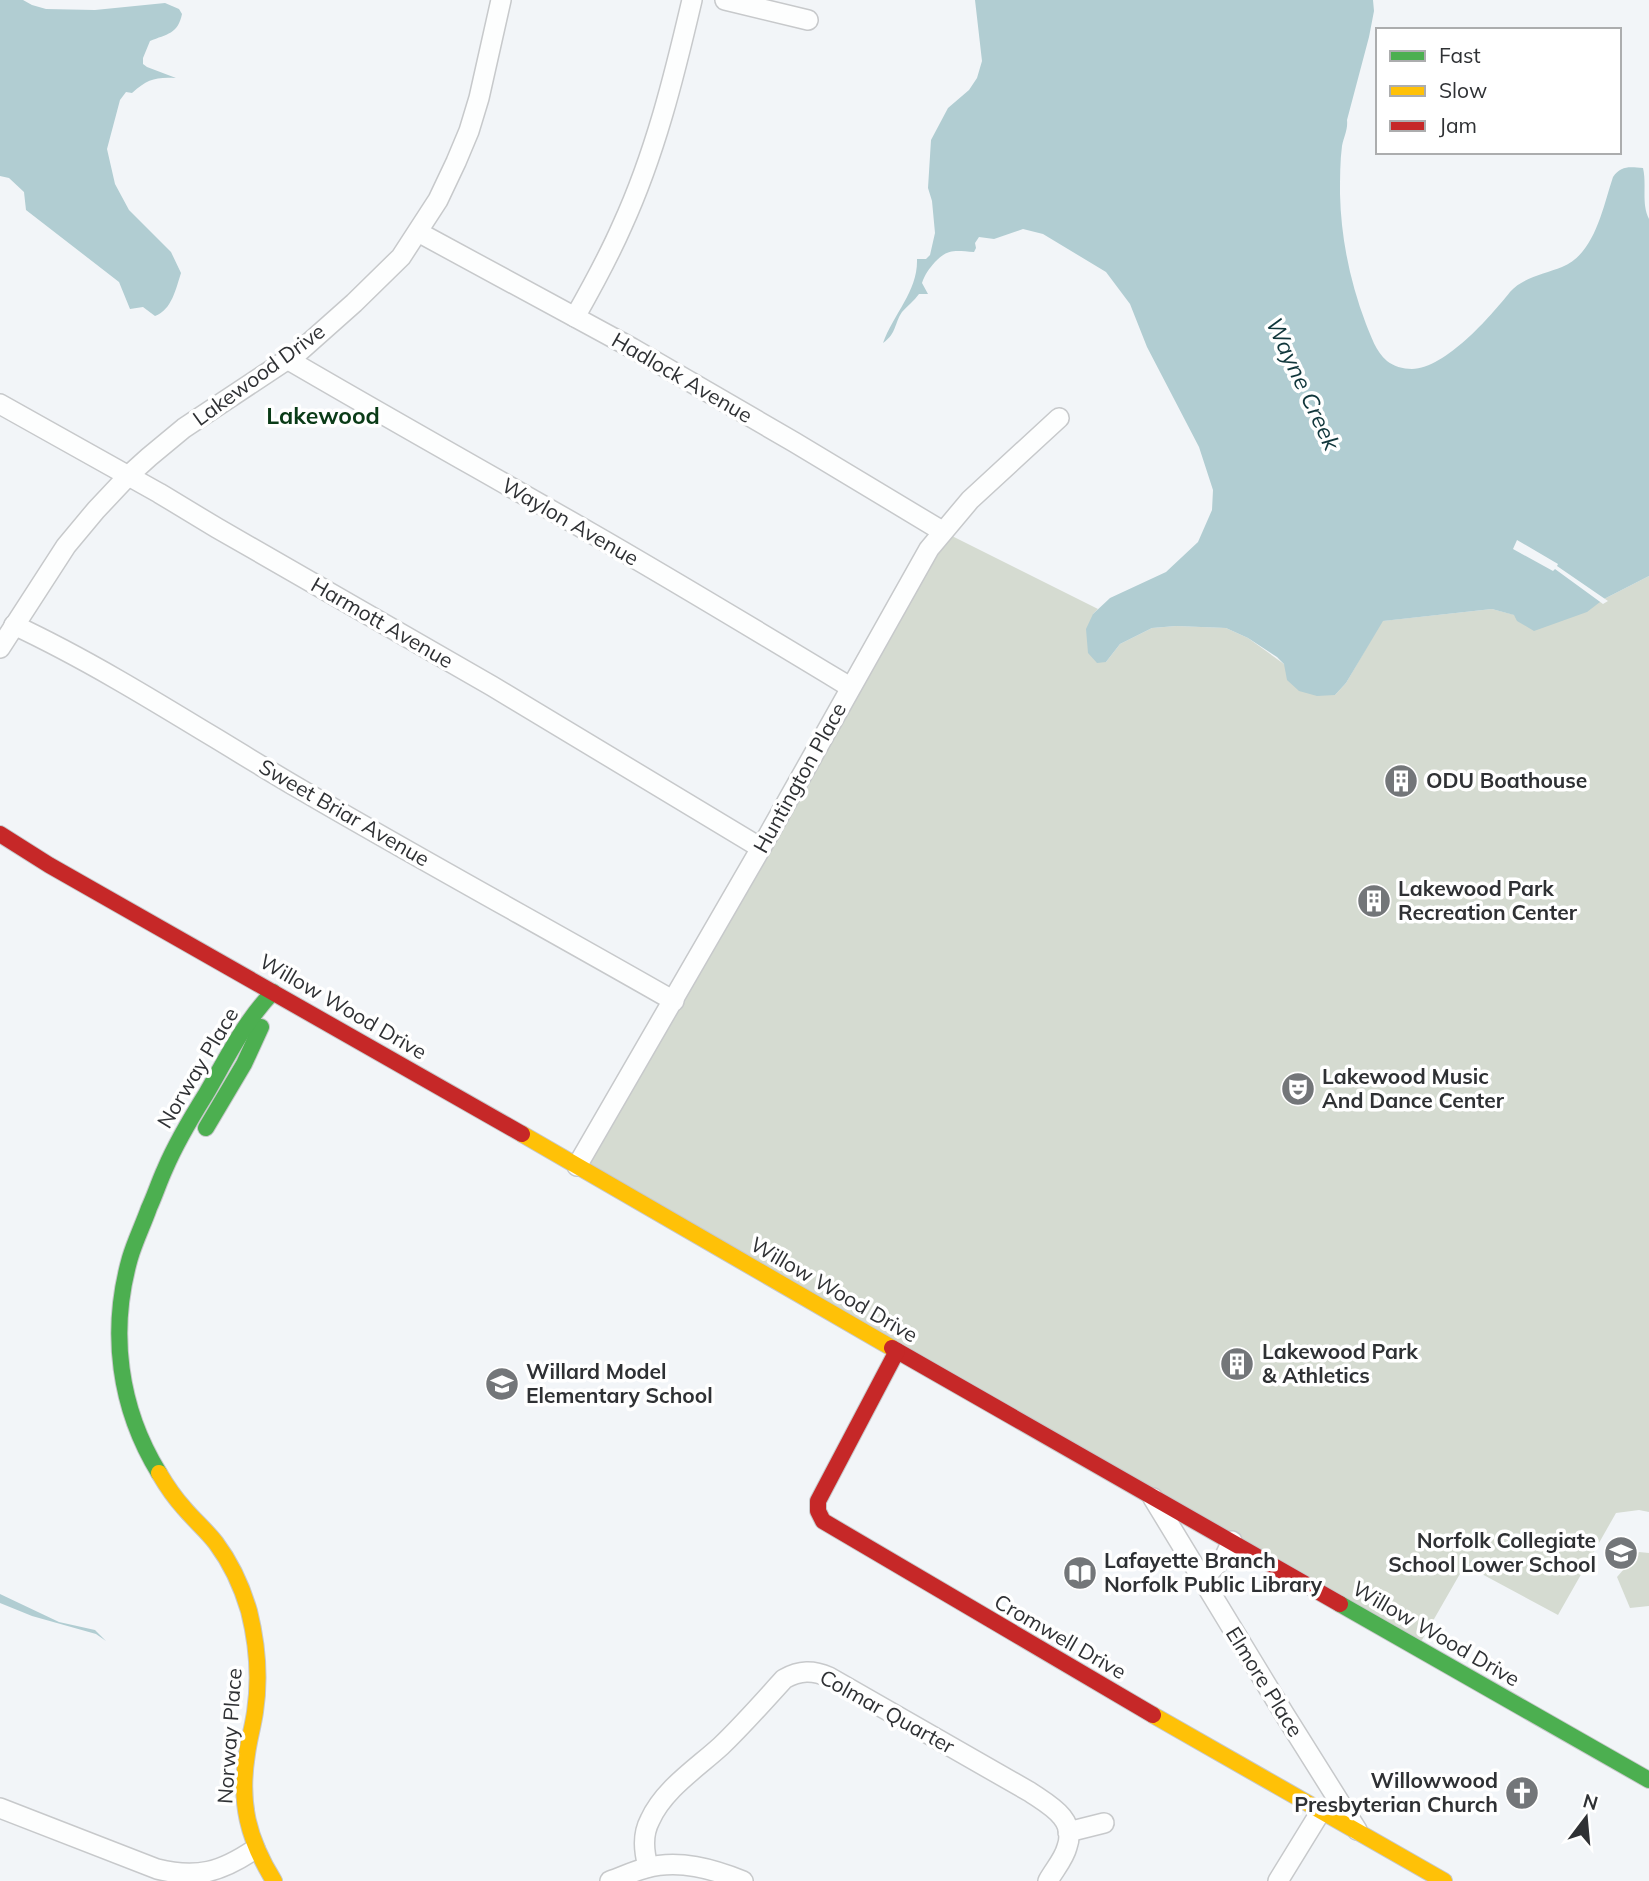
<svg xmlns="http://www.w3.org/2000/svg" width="1649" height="1881" viewBox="0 0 1649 1881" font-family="Mulish,sans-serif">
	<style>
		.green { fill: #d5dbd1 }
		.water { fill: #b1cdd2 }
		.pier { fill: #f2f5f8 }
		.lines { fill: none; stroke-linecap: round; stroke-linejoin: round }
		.street-casing { stroke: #c7c9cb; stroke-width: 22 }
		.fast-casing { stroke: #c7c9cb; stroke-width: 18 }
		.slow-casing { stroke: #c7c9cb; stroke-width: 18 }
		.jam-casing { stroke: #c7c9cb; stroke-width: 18 }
		.street { stroke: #fdfefe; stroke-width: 19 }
		.fast { stroke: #4caf50; stroke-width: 16 }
		.slow { stroke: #ffc107; stroke-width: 16 }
		.jam { stroke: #c62828; stroke-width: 16 }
		.labels { text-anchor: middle; stroke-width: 7; stroke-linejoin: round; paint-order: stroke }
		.street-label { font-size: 21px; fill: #2f3134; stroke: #fff }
		.poi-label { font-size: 21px; font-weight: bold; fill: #2f3134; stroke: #fff; text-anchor: start }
		.water-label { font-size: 23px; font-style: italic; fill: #10363b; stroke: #fff }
		.neighbourhood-label { font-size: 23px; font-weight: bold; fill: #0a3b17; stroke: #fff }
	</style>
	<rect width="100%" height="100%" fill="#f2f5f8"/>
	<!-- green -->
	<g class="green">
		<path d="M 942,531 L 1098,609 L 1093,614 L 1106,662 L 1120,644 L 1152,628 L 1176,626 L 1226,628 L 1248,638 L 1284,664 L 1335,695 L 1346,683 L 1382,621 L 1492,609 L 1515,615 L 1604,599 L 1649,576 L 1649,1512 L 1639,1510 L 1616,1513 L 1558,1615 L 1465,1565 L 1418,1647 L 577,1166 Z"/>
		<path d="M 1639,1552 L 1649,1553 L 1649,1606 L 1630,1608 L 1617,1577 Z"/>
	</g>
	<!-- water -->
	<g class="water">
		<path d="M 0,0 L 23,0 L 32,5 L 46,9 L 95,10 L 165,3 L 179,9 L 182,14 C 178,34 167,34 150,41 L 143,58 L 143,64 L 147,67 L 176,78 C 155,77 148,79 132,93 L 126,92 L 120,100 L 107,149 L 115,184 L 129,210 L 171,252 L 181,273 C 176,288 172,310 155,316 L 143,307 L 130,309 L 119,282 L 26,210 L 24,192 L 9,178 L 0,176 Z"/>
		<path d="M 975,0 L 1373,0 L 1374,11 L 1369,37 L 1347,120 C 1348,130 1344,136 1342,146 C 1340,161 1340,178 1340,194 C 1341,238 1350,282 1366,324 C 1371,336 1376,352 1387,361 C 1393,366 1403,369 1412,369 C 1446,368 1490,317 1510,292 C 1523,277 1545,274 1562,267 C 1595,254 1603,207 1613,177 C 1621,165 1630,167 1643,168 C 1647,185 1641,203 1649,219 L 1649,576 L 1604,599 L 1587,612 L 1534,631 L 1517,621 L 1514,615 L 1492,609 L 1383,621 L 1346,683 L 1335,695 L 1317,696 L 1299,691 L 1287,680 L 1284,664 L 1277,657 L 1248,638 L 1226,628 L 1176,626 L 1152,628 L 1120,644 L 1106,662 L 1097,663 L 1088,653 L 1086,629 L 1093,614 L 1110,598 L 1166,572 L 1198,542 L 1212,510 L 1213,490 L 1199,447 L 1147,347 L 1130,304 L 1106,272 L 1043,234 L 1023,229 L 994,239 L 979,237 L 975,243 L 976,248 L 974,252 C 956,251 948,248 935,262 C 929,269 925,274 922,283 L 928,294 L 919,294 C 914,301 907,306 902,312 C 894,324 897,333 883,343 C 894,313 918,291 917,259 L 926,259 L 930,255 L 935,233 L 932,201 L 928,188 L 931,140 L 948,108 L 969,90 L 977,78 L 982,61 Z"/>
		<path d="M 0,1594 L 59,1622 L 95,1630 L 106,1641 L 96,1634 L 32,1616 L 0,1603 Z"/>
	</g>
	<!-- pier -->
	<path class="pier" d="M 1517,540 L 1558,564 L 1557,566 L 1608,601 L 1603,604 L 1555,569 L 1553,571 L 1513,549 Z"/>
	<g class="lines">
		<!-- street casing -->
		<g class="street-casing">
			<g id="street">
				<path d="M 725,0 L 808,20"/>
				<path d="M 418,232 L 632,348 L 794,442 L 942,531"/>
				<path d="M 575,317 C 592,287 608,258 622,226 C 655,154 674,77 692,0"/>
				<path d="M 287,359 C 388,418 490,475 591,533 C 678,583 764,635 850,687"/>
				<path d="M 0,404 L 159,493 L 217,528 L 492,686 L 761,848"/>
				<path d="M 14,625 C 112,671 206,734 300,789 C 423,861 550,930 674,1001"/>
				<path d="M 0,648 L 66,546 L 96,510 L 128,476 L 149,457 L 184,428 L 300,351 L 354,303 L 401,257 L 438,200 L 456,162 L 469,131 L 479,98 L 501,0"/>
				<path d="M 577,1166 L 761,848 L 929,549 L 970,500 L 1059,418"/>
				<path d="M 1153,1498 L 1283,1712 L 1357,1830"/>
				<path d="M 1202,1580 L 1225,1556 L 1232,1541"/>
				<path d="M 0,1808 L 157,1869 C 197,1879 221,1872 255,1849"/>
				<path d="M 1068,1832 L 1104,1823"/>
				<path d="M 648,1867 C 644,1851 642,1835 650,1820 C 664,1789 697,1768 721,1746 C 743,1725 763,1702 784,1679 C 800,1670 813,1670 829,1677 L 1030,1792 C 1049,1805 1077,1819 1067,1847 C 1064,1859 1054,1870 1048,1881"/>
				<path d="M 610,1881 C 622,1877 634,1871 646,1868 C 679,1859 713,1869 743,1881"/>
				<path d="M 1278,1881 L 1321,1811"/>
			</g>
		</g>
		<!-- fast casing -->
		<g class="fast-casing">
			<g id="fast">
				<path d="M 206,1128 L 244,1064 L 261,1027"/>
				<path d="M 159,1473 C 119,1408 109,1332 130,1258 C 135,1241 143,1225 149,1208 C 155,1195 159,1182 165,1169 C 176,1143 191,1118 206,1094 C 227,1058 244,1022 273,992"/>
				<path d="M 1340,1604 L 1649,1780"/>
			</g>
		</g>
		<!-- slow casing -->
		<g class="slow-casing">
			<g id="slow">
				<path d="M 522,1134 L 892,1348"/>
				<path d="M 159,1473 C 166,1485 174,1497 184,1508 C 194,1520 207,1531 216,1543 C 231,1563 242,1587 249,1611 C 257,1643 260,1679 255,1712 C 253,1726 249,1739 247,1754 C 239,1803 248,1839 274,1881"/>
				<path d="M 1153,1715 L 1444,1881"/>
			</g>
		</g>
		<!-- jam casing -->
		<g class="jam-casing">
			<g id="jam">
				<path d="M 0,834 L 49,865 L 522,1134"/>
				<path d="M 892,1348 L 1340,1604"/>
				<path d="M 897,1351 L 818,1501 L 818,1511 L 823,1521 L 1153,1715"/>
			</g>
		</g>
		<!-- street -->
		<use href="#street" class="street"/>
		<!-- fast -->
		<use href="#fast" class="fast"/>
		<!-- slow -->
		<use href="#slow" class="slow"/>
		<!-- jam -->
		<use href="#jam" class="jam"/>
	</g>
	<!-- icons -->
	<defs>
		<g id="building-disc" transform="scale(1.75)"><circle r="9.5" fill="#737679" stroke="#fff"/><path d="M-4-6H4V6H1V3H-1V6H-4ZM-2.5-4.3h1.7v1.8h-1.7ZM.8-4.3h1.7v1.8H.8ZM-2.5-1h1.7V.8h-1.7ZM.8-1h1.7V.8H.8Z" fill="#fff"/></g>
		<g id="theatre-disc" transform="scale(1.75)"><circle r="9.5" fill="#737679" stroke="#fff"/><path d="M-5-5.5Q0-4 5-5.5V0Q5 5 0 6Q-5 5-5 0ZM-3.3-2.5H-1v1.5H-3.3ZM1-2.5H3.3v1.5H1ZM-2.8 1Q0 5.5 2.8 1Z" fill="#fff"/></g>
		<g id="school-disc" transform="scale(1.75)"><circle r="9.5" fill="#737679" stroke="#fff"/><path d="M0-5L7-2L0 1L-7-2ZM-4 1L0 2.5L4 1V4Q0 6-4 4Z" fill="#fff"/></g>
		<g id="library-disc" transform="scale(1.75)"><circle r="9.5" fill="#737679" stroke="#fff"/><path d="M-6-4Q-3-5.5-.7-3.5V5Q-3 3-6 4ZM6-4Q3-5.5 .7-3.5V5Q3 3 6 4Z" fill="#fff"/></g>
		<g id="church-disc" transform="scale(1.75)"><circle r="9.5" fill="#737679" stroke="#fff"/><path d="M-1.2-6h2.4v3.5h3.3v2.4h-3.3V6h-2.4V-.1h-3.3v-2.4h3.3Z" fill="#fff"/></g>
	</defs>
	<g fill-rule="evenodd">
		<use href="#building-disc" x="1401" y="781"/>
		<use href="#building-disc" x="1374" y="901"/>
		<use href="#theatre-disc" x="1298" y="1089"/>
		<use href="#building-disc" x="1237" y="1364"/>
		<use href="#school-disc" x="502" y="1384"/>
		<use href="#school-disc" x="1621" y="1553"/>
		<use href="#library-disc" x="1080" y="1573"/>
		<use href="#church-disc" x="1522" y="1793"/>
	</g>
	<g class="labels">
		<!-- street labels -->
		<g class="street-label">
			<text transform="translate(259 375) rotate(-36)" y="7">Lakewood Drive</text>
			<text transform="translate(682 378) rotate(30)" y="7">Hadlock Avenue</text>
			<text transform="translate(570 522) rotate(30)" y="7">Waylon Avenue</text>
			<text transform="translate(382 623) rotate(30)" y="7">Harmott Avenue</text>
			<text transform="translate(800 778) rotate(-61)" y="7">Huntington Place</text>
			<text transform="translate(344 813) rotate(30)" y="7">Sweet Briar Avenue</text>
			<text transform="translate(343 1007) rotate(30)" y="7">Willow Wood Drive</text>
			<text transform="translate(198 1068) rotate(-59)" y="7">Norway Place</text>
			<text transform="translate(834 1290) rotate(30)" y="7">Willow Wood Drive</text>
			<text transform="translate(1436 1634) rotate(30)" y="7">Willow Wood Drive</text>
			<text transform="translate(1060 1637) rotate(30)" y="7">Cromwell Drive</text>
			<text transform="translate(1264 1682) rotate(58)" y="7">Elmore Place</text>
			<text transform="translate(887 1712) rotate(29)" y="7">Colmar Quarter</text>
			<text transform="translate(230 1736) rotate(-86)" y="7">Norway Place</text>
		</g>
		<!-- poi labels -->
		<g class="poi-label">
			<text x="1426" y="788">ODU Boathouse</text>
			<text x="1398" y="896">Lakewood Park<tspan x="1398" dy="24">Recreation Center</tspan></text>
			<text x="1322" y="1084">Lakewood Music<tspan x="1322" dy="24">And Dance Center</tspan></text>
			<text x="1262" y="1359">Lakewood Park<tspan x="1262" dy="24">&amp; Athletics</tspan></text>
			<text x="526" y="1379">Willard Model<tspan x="526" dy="24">Elementary School</tspan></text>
			<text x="1596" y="1548" text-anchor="end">Norfolk Collegiate<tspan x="1596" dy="24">School Lower School</tspan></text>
			<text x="1104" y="1568">Lafayette Branch<tspan x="1104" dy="24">Norfolk Public Library</tspan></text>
			<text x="1498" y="1788" text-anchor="end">Willowwood<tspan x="1498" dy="24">Presbyterian Church</tspan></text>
		</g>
		<!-- water labels -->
		<g class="water-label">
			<text transform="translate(1303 384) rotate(65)" y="8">Wayne Creek</text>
		</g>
		<!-- neighbourhood labels -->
		<g class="neighbourhood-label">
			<text x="323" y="424">Lakewood</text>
		</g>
	</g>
	<!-- legend -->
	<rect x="1376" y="28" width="245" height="126" fill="#ffffff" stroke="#acadae" stroke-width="2"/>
	<rect x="1390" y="51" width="35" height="10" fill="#4caf50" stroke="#acadae" stroke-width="2"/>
	<text x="1439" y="63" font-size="21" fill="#2f3134">Fast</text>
	<rect x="1390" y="86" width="35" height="10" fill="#ffc107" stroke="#acadae" stroke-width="2"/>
	<text x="1439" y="98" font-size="21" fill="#2f3134">Slow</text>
	<rect x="1390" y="121" width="35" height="10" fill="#c62828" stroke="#acadae" stroke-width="2"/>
	<text x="1439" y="133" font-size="21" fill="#2f3134">Jam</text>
	<!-- north arrow -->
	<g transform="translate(1586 1818) rotate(16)" stroke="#ffffff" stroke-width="5" paint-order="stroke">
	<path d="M0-5L12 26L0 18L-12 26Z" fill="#2f3134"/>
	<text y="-10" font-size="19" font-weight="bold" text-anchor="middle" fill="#2f3134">N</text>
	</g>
</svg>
